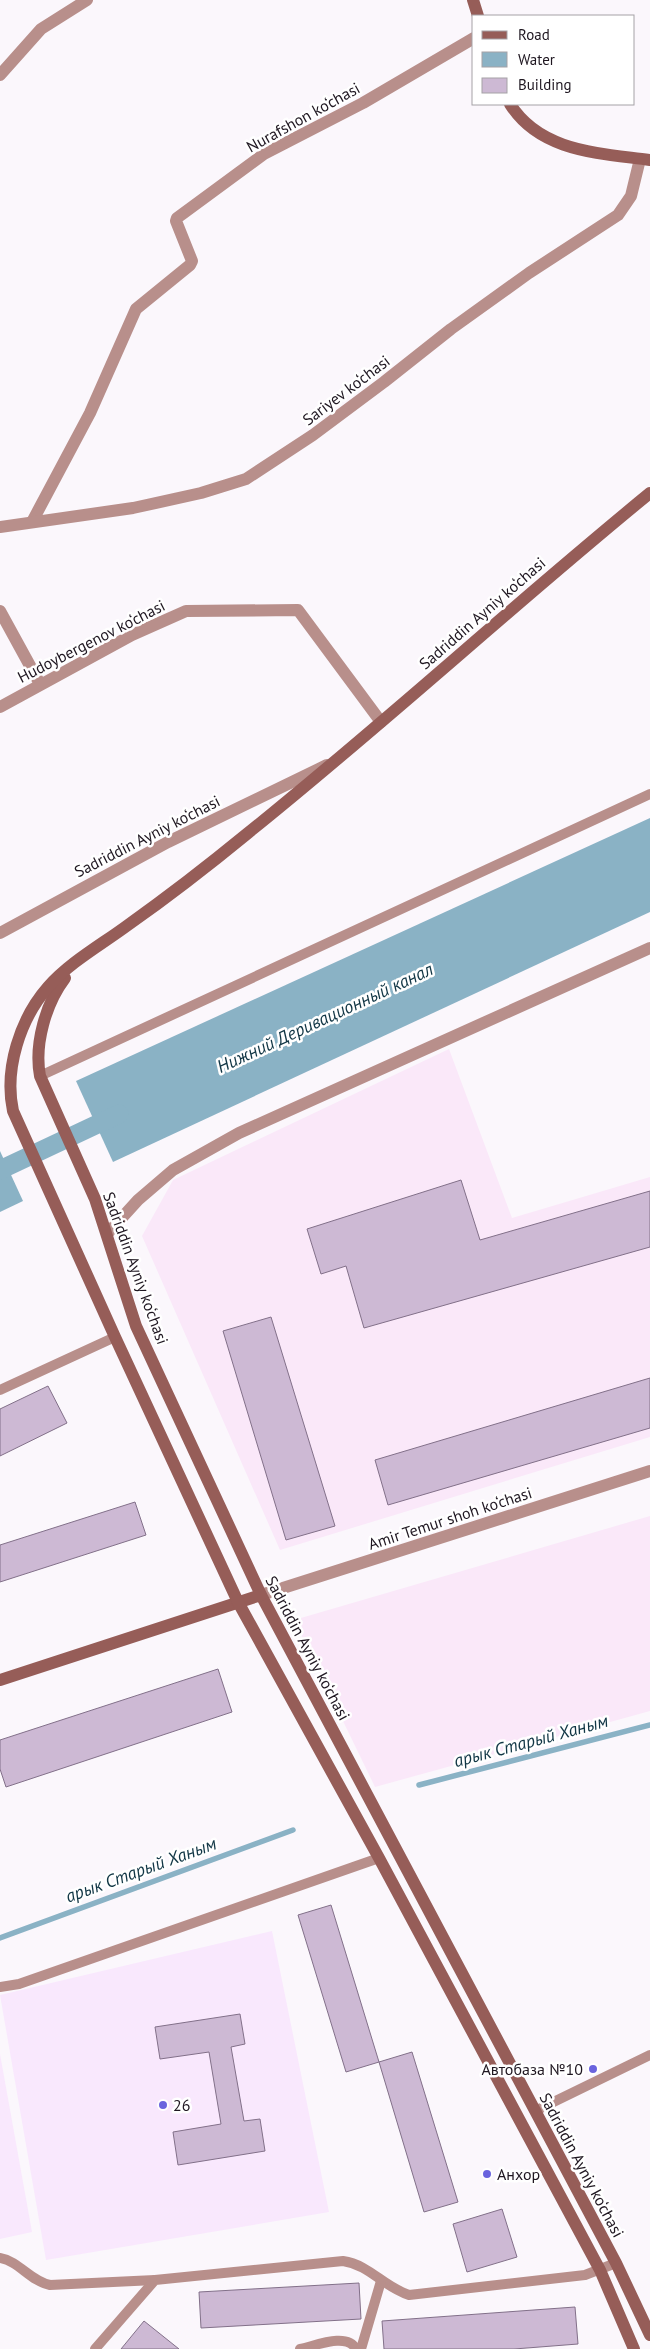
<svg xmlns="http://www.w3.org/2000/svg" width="650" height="2349" viewBox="0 0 650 2349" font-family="'PT Sans',sans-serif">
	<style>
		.industrial { fill: #fae8f9 }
		.built { fill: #f9e8fd }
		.water { fill: #8ab2c5 }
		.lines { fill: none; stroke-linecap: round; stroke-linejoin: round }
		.stream { stroke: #8ab2c5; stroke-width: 5.5 }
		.canal { stroke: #8ab2c5; stroke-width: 19 }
		.building { fill: #cdb9d4; stroke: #827089 }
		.lane { stroke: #b88f8b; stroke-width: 10 }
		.street { stroke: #b88f8b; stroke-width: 12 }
		.secondary { stroke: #965d58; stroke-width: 12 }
		.poi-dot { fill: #6a64de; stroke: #fff; stroke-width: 2 }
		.labels { text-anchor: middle; stroke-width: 5; stroke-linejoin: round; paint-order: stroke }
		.street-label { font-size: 16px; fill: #1f1721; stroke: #fff }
		.poi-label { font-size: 16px; fill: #1f1721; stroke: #fff; text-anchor: start }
		.water-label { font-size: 18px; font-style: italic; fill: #113645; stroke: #fff }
	</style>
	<rect width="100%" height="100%" fill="#fbf7fc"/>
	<!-- industrial -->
	<g class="industrial">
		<path d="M 449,1049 L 512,1218 L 650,1177 L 650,1437 L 280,1550 L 142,1236 L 173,1180 Z"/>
		<path d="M 650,1516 L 650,1711 L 375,1787 L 294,1620 Z"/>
	</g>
	<!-- built -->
	<g class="built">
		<path d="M 272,1931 L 329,2212 L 46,2260 L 0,1995 Z"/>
		<path d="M 0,2054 L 32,2232 L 0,2239 Z"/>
	</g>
	<!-- water -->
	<g class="water">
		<path d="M 650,818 L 650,912 L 113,1162 L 76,1081 Z"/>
		<path d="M 0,1151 L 23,1201 L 0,1212 Z"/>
	</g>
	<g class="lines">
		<!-- stream -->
		<g class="stream">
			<path d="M 419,1785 L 650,1725"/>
			<path d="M 0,1938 L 293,1830"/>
		</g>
		<!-- canal -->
		<path class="canal" d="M 0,1170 L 119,1114"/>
	</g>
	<!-- building -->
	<g class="building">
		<path d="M 461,1180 L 480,1240 L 650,1191 L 650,1247 L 364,1328 L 346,1266 L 321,1274 L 307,1229 Z"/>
		<path d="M 271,1317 L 335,1526 L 286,1540 L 223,1331 Z"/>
		<path d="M 650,1378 L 650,1428 L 388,1505 L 375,1460 Z"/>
		<path d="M 48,1386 L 67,1423 L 0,1456 L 0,1409 Z"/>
		<path d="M 135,1502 L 146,1535 L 0,1582 L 0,1545 Z"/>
		<path d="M 218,1669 L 232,1712 L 6,1787 L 0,1769 L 0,1740 Z"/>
		<path d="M 331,1905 L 379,2062 L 412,2052 L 458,2202 L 424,2212 L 379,2062 L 346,2072 L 298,1915 Z"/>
		<path d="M 240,2014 L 245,2044 L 231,2047 L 244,2121 L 260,2119 L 265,2151 L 178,2165 L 173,2132 L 221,2124 L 209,2052 L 160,2059 L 155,2027 Z"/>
		<path d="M 502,2209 L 517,2257 L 467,2272 L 453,2224 Z"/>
		<path d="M 359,2283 L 361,2319 L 201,2328 L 199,2292 Z"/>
		<path d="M 575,2307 L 578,2344 L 514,2349 L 384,2349 L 382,2321 Z"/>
		<path d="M 144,2321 L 179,2349 L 121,2349 Z"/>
	</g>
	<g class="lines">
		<!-- lane -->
		<g class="lane">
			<path d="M 40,1076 L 650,794"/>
			<path d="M 0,1390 L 115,1337"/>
			<path d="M 0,1987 L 19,1984 L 379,1858"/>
			<path d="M 535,2111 L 650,2055"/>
			<path d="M 0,2258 C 19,2261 30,2281 50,2285 L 155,2280"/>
			<path d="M 95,2349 L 155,2280 L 343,2261 C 370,2265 382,2286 409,2295 L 585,2275 L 616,2263"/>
			<path d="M 300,2349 C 315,2346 347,2332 356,2349"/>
			<path d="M 361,2349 L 381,2281"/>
		</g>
		<!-- street -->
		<g class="street">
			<path d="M 0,75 L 41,29 L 87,0"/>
			<path d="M 32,522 L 90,413 L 136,309 L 190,265 L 192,261 L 176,221 L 177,218 L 264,154 L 363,103 L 474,38"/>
			<path d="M 0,527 L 133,508 L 201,493 L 246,479 L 313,435 L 384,382 L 451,329 L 529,273 L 618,215 L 631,196 L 640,159"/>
			<path d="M 0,611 L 40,684"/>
			<path d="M 0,707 L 132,635 L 186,611 L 298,610 L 381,722"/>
			<path d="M 0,933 L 168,842 L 327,765"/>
			<path d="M 108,1233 L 138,1200 L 173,1170 L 239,1133 L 650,948"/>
			<path d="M 261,1595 L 650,1471"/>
		</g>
		<!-- secondary -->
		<g class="secondary">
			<path d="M 473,0 L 478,16"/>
			<path d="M 510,104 C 540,152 599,153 650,160"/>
			<path d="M 65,978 C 46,1003 34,1044 40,1076 L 95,1199 L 136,1326 L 261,1595 L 616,2263 L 650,2335"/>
			<path d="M 0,1680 L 261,1595"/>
			<path d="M 634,2349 L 600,2270 L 379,1858 L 238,1602 L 115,1337 L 13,1111 C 4,1069 20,1019 48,987 C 70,962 101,945 128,925 C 169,896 209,865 248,833 C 385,723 514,604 650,493"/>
		</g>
	</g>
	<!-- markers -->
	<g class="poi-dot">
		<circle cx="593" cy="2069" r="5"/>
		<circle cx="163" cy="2105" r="5"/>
		<circle cx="487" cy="2174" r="5"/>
	</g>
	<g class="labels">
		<!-- street labels -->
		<g class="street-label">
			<text transform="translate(303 117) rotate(-29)" y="6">Nurafshon ko‘chasi</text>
			<text transform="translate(346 390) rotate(-37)" y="6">Sariyev ko‘chasi</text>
			<text transform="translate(482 613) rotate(-41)" y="6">Sadriddin Ayniy ko‘chasi</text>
			<text transform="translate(91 641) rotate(-27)" y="6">Hudoybergenov ko‘chasi</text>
			<text transform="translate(147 836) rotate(-27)" y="6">Sadriddin Ayniy ko‘chasi</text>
			<text transform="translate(136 1268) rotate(70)" y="6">Sadriddin Ayniy ko‘chasi</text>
			<text transform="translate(450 1518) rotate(-18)" y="6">Amir Temur shoh ko‘chasi</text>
			<text transform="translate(308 1648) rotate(62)" y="6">Sadriddin Ayniy ko‘chasi</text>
			<text transform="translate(582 2165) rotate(62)" y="6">Sadriddin Ayniy ko‘chasi</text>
		</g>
		<!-- poi labels -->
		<g class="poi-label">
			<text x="583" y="2075" text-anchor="end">Автобаза №10</text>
			<text x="173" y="2111">26</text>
			<text x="497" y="2180">Анхор</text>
		</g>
		<!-- water labels -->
		<g class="water-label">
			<text transform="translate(325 1018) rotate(-25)" y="6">Нижний Деривационный канал</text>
			<text transform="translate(531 1741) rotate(-15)" y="6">арык Старый Ханым</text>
			<text transform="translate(141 1870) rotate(-20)" y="6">арык Старый Ханым</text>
		</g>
	</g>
	<!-- legend -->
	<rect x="472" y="15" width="162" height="90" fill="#ffffff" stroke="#a5a2a6"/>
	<rect x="482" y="31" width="25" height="8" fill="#965d58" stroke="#a5a2a6"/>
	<text x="518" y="40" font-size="15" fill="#1f1721">Road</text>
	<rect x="482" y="52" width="25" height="15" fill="#8ab2c5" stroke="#a5a2a6"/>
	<text x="518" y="65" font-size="15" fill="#1f1721">Water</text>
	<rect x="482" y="78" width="25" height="15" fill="#cdb9d4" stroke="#a5a2a6"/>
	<text x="518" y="90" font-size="15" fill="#1f1721">Building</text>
</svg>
